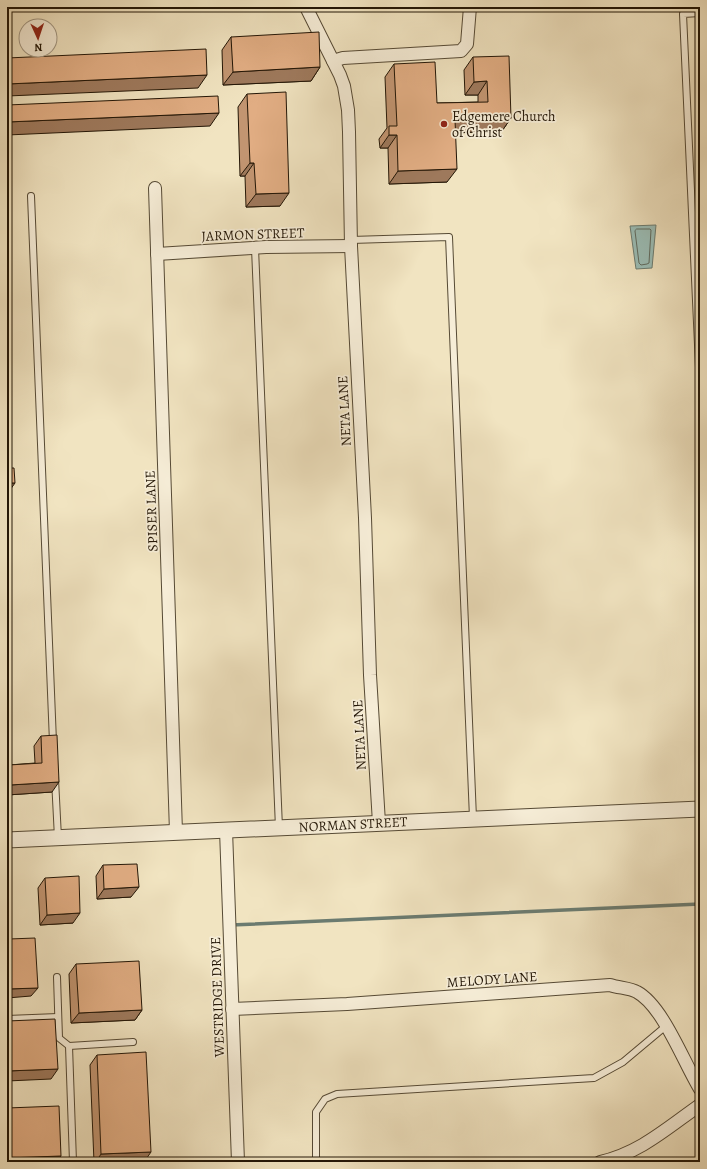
<svg xmlns="http://www.w3.org/2000/svg" width="707" height="1169" viewBox="0 0 707 1169" font-family="Alegreya,serif">
	<style>
		.water { fill: #9bbeb7; stroke: #6b7b70 }
		.lines { fill: none; stroke-linecap: round; stroke-linejoin: round }
		.shore { stroke: #5f6a5e; stroke-width: 1 }
		.stream { stroke: #6b7b70; stroke-width: 3.5 }
		.service-casing { stroke: #564a35; stroke-width: 8 }
		.minor-casing { stroke: #564a35; stroke-width: 14 }
		.tertiary-casing { stroke: #564a35; stroke-width: 17 }
		.service { stroke: #f6edd7; stroke-width: 6 }
		.minor { stroke: #f6edd7; stroke-width: 12 }
		.tertiary { stroke: #f6edd7; stroke-width: 15 }
		.wall { fill: #c29571; stroke: #231606 }
		.shaded-wall { fill: #9e795c; stroke: #231606 }
		.building { fill: #e1ad83; stroke: #231606 }
		.poi-dot { fill: #8f2418; stroke: #f6edd7; stroke-width: 1.5 }
		.labels { text-anchor: middle; stroke-width: 3.5; stroke-linejoin: round; paint-order: stroke }
		.poi-label { font-size: 14px; fill: #231606; stroke: #f6edd7; text-anchor: start }
		.street-label { font-size: 14px; fill: #231606; stroke: #f6edd7 }
	</style>
	<rect width="100%" height="100%" fill="#f1e4c1"/>
	<filter id="stains"><feTurbulence type="fractalNoise" baseFrequency=".005" numOctaves="4"/><feColorMatrix values="0 0 0 0 .2 0 0 0 0 .09 0 0 0 0 .02 0 0 0 .5 -.17"/></filter>
	<radialGradient id="worn" r=".72"><stop offset=".6" stop-color="#630" stop-opacity="0"/><stop offset="1" stop-color="#630" stop-opacity=".3"/></radialGradient>
	<!-- water -->
	<path class="water" d="M 656,225 L 652,268 L 636,269 L 630,226 Z"/>
	<g class="lines">
		<!-- shore -->
		<path class="shore" d="M 637,229 L 650,229 L 651,230 L 649,263 L 647,264 L 641,265 L 639,263 L 635,231 Z"/>
		<!-- stream -->
		<path class="stream" d="M 231,925 L 700,904"/>
		<!-- service casing -->
		<g class="service-casing">
			<g id="service">
				<path d="M 700,13 L 683,14 L 700,389"/>
				<path d="M 31,196 L 53,742"/>
				<path d="M 351,240 L 449,237 L 473,818"/>
				<path d="M 255,248 L 279,828"/>
				<path d="M 55,779 L 58,838"/>
				<path d="M 57,977 L 59,1038 L 69,1046 L 73,1162"/>
				<path d="M 7,1019 L 58,1017"/>
				<path d="M 69,1046 L 133,1042"/>
				<path d="M 316,1162 L 316,1112 L 325,1099 L 337,1094 L 594,1078 L 623,1062 L 666,1026"/>
			</g>
		</g>
		<!-- minor casing -->
		<g class="minor-casing">
			<g id="minor">
				<path d="M 306,7 L 340,75 L 344,86 L 348,110 L 349,132 L 351,246 L 365,518 L 370,675 L 379,823"/>
				<path d="M 333,61 L 343,58 L 461,51 L 467,44 L 470,7"/>
				<path d="M 155,188 L 176,832"/>
				<path d="M 157,254 L 266,247 L 351,246"/>
				<path d="M 226,830 L 238,1162"/>
				<path d="M 232,1009 L 347,1004 L 610,985 C 619,988 630,988 637,992 C 663,1006 684,1063 700,1089"/>
				<path d="M 600,1162 C 640,1153 667,1128 700,1105"/>
			</g>
		</g>
		<!-- tertiary casing -->
		<g class="tertiary-casing">
			<path id="tertiary" d="M 7,840 L 700,809"/>
		</g>
		<!-- service -->
		<use href="#service" class="service"/>
		<!-- minor -->
		<use href="#minor" class="minor"/>
		<!-- tertiary -->
		<use href="#tertiary" class="tertiary"/>
	</g>
	<!-- wall -->
	<g class="wall">
		<path d="M 231,37 L 320,67 L 311,81 L 223,85 L 222,50 Z"/>
		<path d="M 473,57 L 511,118 L 502,131 L 455,133 L 447,182 L 389,184 L 388,148 L 380,148 L 379,139 L 387,128 L 385,77 L 394,64 L 437,103 L 478,102 L 478,95 L 465,95 L 464,70 Z"/>
		<path d="M 247,94 L 280,206 L 246,207 L 245,176 L 240,176 L 238,107 Z"/>
		<path d="M 41,736 L 52,792 L 7,795 L 7,767 L 9,765 L 35,763 L 34,746 Z"/>
		<path d="M 103,865 L 131,897 L 97,899 L 96,876 Z"/>
		<path d="M 45,878 L 73,923 L 40,925 L 38,888 Z"/>
		<path d="M 76,964 L 142,1010 L 135,1020 L 71,1023 L 69,974 Z"/>
		<path d="M 97,1055 L 144,1162 L 94,1162 L 90,1065 Z"/>
	</g>
	<!-- shaded-wall -->
	<g class="shaded-wall">
		<path d="M 320,67 L 311,81 L 223,85 L 233,72 Z"/>
		<path d="M 207,75 L 198,88 L 7,96 L 7,84 Z"/>
		<path d="M 487,81 L 478,95 L 465,95 L 474,82 Z"/>
		<path d="M 219,113 L 210,126 L 7,135 L 7,122 Z"/>
		<path d="M 511,118 L 502,131 L 445,133 L 455,120 Z"/>
		<path d="M 389,135 L 397,135 L 388,148 L 380,148 Z"/>
		<path d="M 250,163 L 254,163 L 245,176 L 240,176 Z"/>
		<path d="M 457,169 L 447,182 L 389,184 L 398,171 Z"/>
		<path d="M 289,193 L 280,206 L 246,207 L 256,194 Z"/>
		<path d="M 7,483 L 15,483 L 10,490 L 7,490 Z"/>
		<path d="M 59,782 L 52,792 L 7,795 L 7,789 L 10,785 Z"/>
		<path d="M 139,887 L 131,897 L 97,899 L 104,889 Z"/>
		<path d="M 80,913 L 73,923 L 40,925 L 47,915 Z"/>
		<path d="M 38,988 L 31,996 L 7,998 L 7,989 Z"/>
		<path d="M 142,1010 L 135,1020 L 71,1023 L 79,1013 Z"/>
		<path d="M 58,1069 L 51,1079 L 7,1081 L 7,1071 Z"/>
		<path d="M 151,1152 L 144,1162 L 96,1162 L 101,1154 Z"/>
		<path d="M 61,1156 L 57,1162 L 7,1162 L 7,1158 Z"/>
	</g>
	<!-- building -->
	<g class="building">
		<path d="M 319,32 L 320,67 L 233,72 L 231,37 Z"/>
		<path d="M 206,49 L 207,75 L 7,84 L 7,58 Z"/>
		<path d="M 509,56 L 511,118 L 455,120 L 457,169 L 398,171 L 397,135 L 389,135 L 389,126 L 397,126 L 394,64 L 435,62 L 437,103 L 488,102 L 487,81 L 474,82 L 473,57 Z"/>
		<path d="M 286,92 L 289,193 L 256,194 L 254,163 L 250,163 L 247,94 Z"/>
		<path d="M 218,96 L 219,113 L 7,122 L 7,105 Z"/>
		<path d="M 7,468 L 14,468 L 15,483 L 7,483 Z"/>
		<path d="M 57,735 L 59,782 L 10,785 L 9,765 L 42,763 L 41,736 Z"/>
		<path d="M 137,864 L 139,887 L 104,889 L 103,865 Z"/>
		<path d="M 79,876 L 80,913 L 47,915 L 45,878 Z"/>
		<path d="M 7,894 L 9,939 L 35,938 L 38,988 L 7,989 Z"/>
		<path d="M 139,961 L 142,1010 L 79,1013 L 76,964 Z"/>
		<path d="M 55,1019 L 58,1069 L 7,1071 L 7,1021 Z"/>
		<path d="M 146,1052 L 151,1152 L 101,1154 L 97,1055 Z"/>
		<path d="M 59,1106 L 61,1156 L 7,1158 L 7,1108 Z"/>
	</g>
	<!-- markers -->
	<circle class="poi-dot" cx="444" cy="124" r="4"/>
	<g class="labels">
		<!-- poi labels -->
		<g class="poi-label">
			<text x="452" y="121">Edgemere Church<tspan x="452" dy="16">of Christ</tspan></text>
		</g>
		<!-- street labels -->
		<g class="street-label">
			<text transform="translate(253 234) rotate(-2)" y="5">JARMON STREET</text>
			<text transform="translate(344 411) rotate(-93)" y="5">NETA LANE</text>
			<text transform="translate(151 511) rotate(-92)" y="5">SPISER LANE</text>
			<text transform="translate(359 735) rotate(-93)" y="5">NETA LANE</text>
			<text transform="translate(353 824) rotate(-3)" y="5">NORMAN STREET</text>
			<text transform="translate(492 979) rotate(-4)" y="5">MELODY LANE</text>
			<text transform="translate(217 997) rotate(-92)" y="5">WESTRIDGE DRIVE</text>
		</g>
	</g>
	<!-- margin -->
	<rect width="707" height="1169" fill="none" stroke="#f1e4c1" stroke-width="24"/>
	<rect x="8" y="8" width="691" height="1153" fill="none" stroke="#231606" stroke-width="2"/>
	<rect x="12" y="12" width="683" height="1145" fill="none" stroke="#231606"/>
	<!-- north arrow -->
	<g transform="translate(38 38) rotate(177)"><circle r="19" fill="#f6edd7" stroke="#a29783"/>
	<path d="M0-3L7 15L0 10L-7 15Z" fill="#8f2418"/>
	<text y="-6" font-size="11" font-weight="bold" text-anchor="middle" fill="#231606">N</text>
	</g>
	<rect width="100%" height="100%" filter="url(#stains)"/>
	<rect width="100%" height="100%" fill="url(#worn)"/>
</svg>
